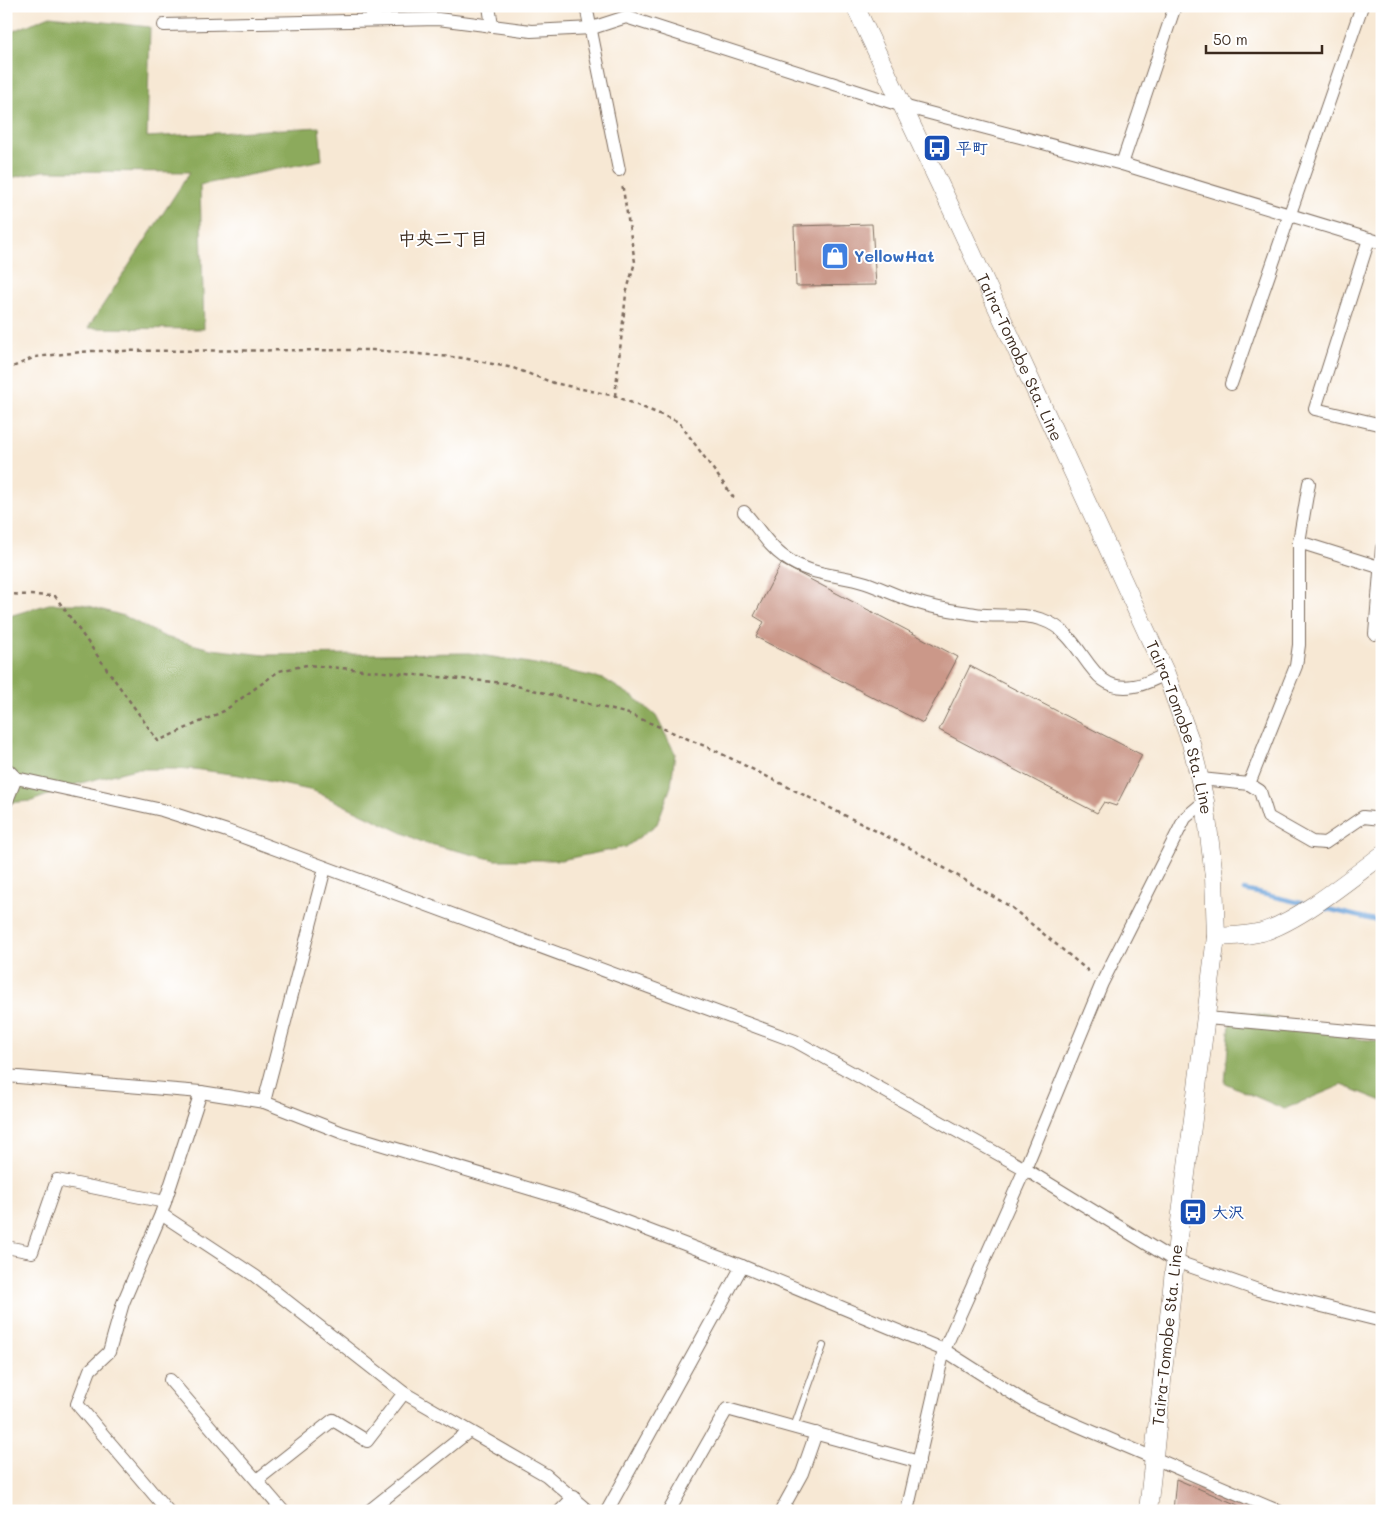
<svg xmlns="http://www.w3.org/2000/svg" width="1388" height="1517" viewBox="0 0 1388 1517" font-family="Mali,'Klee One',sans-serif">
	<style>
		.forest { fill: #8caa5c; stroke: #646a3d }
		.lines { fill: none; stroke-linecap: round; stroke-linejoin: round }
		.stream { stroke: #6aa2d9; stroke-width: 4.5 }
		.building { fill: #cb9889 }
		.lane-casing { stroke: #7d6c5e; stroke-width: 8 }
		.street-casing { stroke: #7d6c5e; stroke-width: 14 }
		.secondary-casing { stroke: #7d6c5e; stroke-width: 19 }
		.path { stroke: #7d6c5e; stroke-width: 2.5; stroke-dasharray: 4 4; stroke-linecap: butt }
		.lane { stroke: #fff; stroke-width: 6 }
		.street { stroke: #fff; stroke-width: 12 }
		.secondary { stroke: #fff; stroke-width: 18 }
		.labels { text-anchor: middle; stroke-width: 4; stroke-linejoin: round; paint-order: stroke }
		.transit-label { font-size: 16px; font-weight: bold; fill: #164399; stroke: #fff; text-anchor: start }
		.shop-label { font-size: 16px; font-weight: bold; fill: #366cbe; stroke: #fff; text-anchor: start }
		.street-label { font-size: 16px; fill: #3b2a1e; stroke: #fff }
		.neighbourhood-label { font-size: 18px; font-weight: bold; fill: #3b2a1e; stroke: #fff }
	</style>
	<rect width="100%" height="100%" fill="#fff"/>
	<filter id="ink" filterUnits="userSpaceOnUse"><feTurbulence type="fractalNoise" baseFrequency=".02" numOctaves="2"/><feDisplacementMap in="SourceGraphic" scale="10" xChannelSelector="R" yChannelSelector="G"/><feConvolveMatrix kernelMatrix="1 2 1 2 8 2 1 2 1" color-interpolation-filters="sRGB"/></filter>
	<filter id="wash" filterUnits="userSpaceOnUse"><feTurbulence type="fractalNoise" baseFrequency=".0096" numOctaves="4" result="noise"/><feDisplacementMap in="SourceGraphic" scale="20" xChannelSelector="R" yChannelSelector="G"/><feGaussianBlur stdDeviation="1.12" result="paint"/><feColorMatrix in="noise" values="0 0 0 0 0 0 0 0 0 0 0 0 0 0 0 0 0 1.4 0 .05"/><feComposite in="paint" operator="in"/></filter>
	<g filter="url(#wash)">
		<rect width="100%" height="100%" fill="#f7e8d4"/>
		<!-- forest -->
		<g class="forest">
			<path d="M 50,16 L 150,27 L 147,137 L 319,127 L 322,160 L 200,185 L 204,329 L 88,328 L 190,172 L 43,171 L 6,179 L 6,34 Z"/>
			<path d="M 49,604 L 82,604 L 124,616 L 165,637 L 211,649 L 265,655 L 469,653 L 541,665 L 604,679 L 635,698 L 656,716 L 675,753 L 671,786 L 657,824 L 626,847 L 561,860 L 495,860 L 422,842 L 314,791 L 239,775 L 193,769 L 135,769 L 77,784 L 32,801 L 6,803 L 6,617 Z"/>
			<path d="M 1231,1010 C 1282,1016 1330,1039 1382,1041 L 1382,1101 L 1342,1085 L 1284,1109 L 1225,1083 Z"/>
		</g>
		<g class="lines">
			<!-- stream -->
			<g class="stream">
				<path d="M 1244,890 L 1306,904"/>
				<path d="M 1319,907 L 1382,922"/>
			</g>
		</g>
		<g id="blocks">
			<!-- building -->
			<g class="building">
				<path d="M 872,224 L 876,285 L 796,286 L 794,226 Z"/>
				<path d="M 781,564 L 958,657 L 923,723 L 756,637 L 764,622 L 754,616 Z"/>
				<path d="M 970,666 L 1142,755 L 1116,806 L 1104,802 L 1097,813 L 939,730 Z"/>
				<path d="M 1176,1479 L 1252,1511 L 1173,1511 Z"/>
			</g>
		</g>
	</g>
	<g filter="url(#ink)">
		<use href="#blocks" fill-opacity="0" stroke="#7d6c5e" stroke-width="1"/>
		<g class="lines">
			<!-- lane casing -->
			<g class="lane-casing">
				<path id="lane" d="M 794,1427 L 823,1346"/>
			</g>
			<!-- street casing -->
			<g class="street-casing">
				<g id="street">
					<path d="M 368,6 L 377,20"/>
					<path d="M 489,6 L 492,26"/>
					<path d="M 586,6 L 619,170"/>
					<path d="M 164,25 L 438,19 L 531,31 L 592,28 L 626,17 L 903,106 L 1122,164 L 1382,243"/>
					<path d="M 1122,164 L 1175,6"/>
					<path d="M 1369,239 L 1315,409 L 1382,425"/>
					<path d="M 1231,384 L 1362,6"/>
					<path d="M 744,512 C 758,527 768,546 784,557 C 810,576 838,574 866,583 C 884,589 901,598 919,603 C 937,609 957,611 975,614 C 998,618 1021,612 1043,620 C 1087,635 1086,695 1134,686 C 1144,685 1156,678 1166,674"/>
					<path d="M 1299,542 L 1382,568"/>
					<path d="M 1375,634 L 1382,548"/>
					<path d="M 6,768 L 16,778 L 162,810 L 227,831 L 795,1041 L 1025,1169 L 1175,1261 L 1258,1290 L 1382,1321"/>
					<path d="M 1201,779 L 1249,784 L 1296,666 L 1299,645 L 1299,542 L 1309,483"/>
					<path d="M 1249,784 L 1260,791 L 1268,817 L 1312,842 L 1325,843 L 1363,817 L 1382,819"/>
					<path d="M 6,803 L 16,778"/>
					<path d="M 1207,1018 L 1382,1034"/>
					<path d="M 6,1076 L 201,1092 L 264,1102 L 343,1133 L 574,1202 L 742,1266 L 944,1350 L 1032,1406 L 1278,1511"/>
					<path d="M 201,1092 L 161,1214 L 255,1276 L 404,1393 L 546,1475 L 588,1511"/>
					<path d="M 264,1102 L 325,868"/>
					<path d="M 161,1214 L 123,1303 L 109,1352 L 90,1370 L 77,1404 L 168,1511"/>
					<path d="M 6,1247 L 32,1252 L 57,1180 L 165,1202"/>
					<path d="M 170,1380 L 283,1511"/>
					<path d="M 257,1480 L 333,1420 L 367,1441 L 404,1393"/>
					<path d="M 369,1511 L 468,1432"/>
					<path d="M 560,1511 L 574,1497"/>
					<path d="M 607,1511 L 742,1266"/>
					<path d="M 669,1511 L 727,1409 L 919,1462"/>
					<path d="M 781,1511 L 802,1473 L 816,1433"/>
					<path d="M 907,1511 L 944,1350 L 1025,1169 L 1102,983 L 1185,818 L 1205,801"/>
				</g>
			</g>
			<!-- secondary casing -->
			<g class="secondary-casing">
				<g id="secondary">
					<path id="s1" d="M 855,6 L 960,227 L 1166,674 L 1191,743 L 1205,801 L 1214,877 L 1216,937 L 1175,1261 L 1148,1511"/>
					<path d="M 1216,937 C 1231,936 1247,936 1262,932 C 1299,921 1350,879 1382,855"/>
				</g>
			</g>
			<!-- path -->
			<g class="path">
				<path d="M 6,370 L 35,357 L 91,351 L 373,350 L 463,358 L 513,368 L 554,383 L 615,396 L 679,422 L 736,501"/>
				<path d="M 615,396 L 626,294 L 635,262 L 622,183"/>
				<path d="M 6,594 L 55,596 L 158,741 L 224,711 L 279,671 L 307,665 L 505,683 L 629,714 L 714,750 L 910,848 L 1011,907 L 1092,974"/>
			</g>
			<!-- lane -->
			<use href="#lane" class="lane"/>
			<!-- street -->
			<use href="#street" class="street"/>
			<!-- secondary -->
			<use href="#secondary" class="secondary"/>
		</g>
	</g>
	<!-- icons -->
	<defs>
		<g id="bus-square" transform="scale(1.4375)"><rect x="-9" y="-9" width="18" height="18" rx="4" fill="#1a4fb4" stroke="#fff"/><path d="M-5-6H5V4H4V6H2V4H-2V6H-4V4H-5ZM-3.5-4V0h7V-4ZM-3.5 1.2v1.5H-2V1.2ZM2 1.2v1.5H3.5V1.2Z" fill="#fff"/></g>
		<g id="shop-square" transform="scale(1.4375)"><rect x="-9" y="-9" width="18" height="18" rx="4" fill="#3f7fe0" stroke="#fff"/><path d="M-5-2.5h2.3a2.7 3.5 0 0 1 5.4 0H5L5.5 6h-11ZM-1.5-2.5h3a1.5 2.3 0 0 0-3 0Z" fill="#fff"/></g>
	</defs>
	<g fill-rule="evenodd">
		<use href="#bus-square" x="937" y="148"/>
		<use href="#shop-square" x="835" y="256"/>
		<use href="#bus-square" x="1193" y="1212"/>
	</g>
	<g class="labels">
		<!-- transit labels -->
		<g class="transit-label">
			<text x="956" y="154">平町</text>
			<text x="1212" y="1218">大沢</text>
		</g>
		<!-- shop labels -->
		<g class="shop-label">
			<text x="854" y="262">YellowHat</text>
		</g>
		<!-- street labels -->
		<g class="street-label">
			<text dy="6" stroke="none"><textPath href="#s1" startOffset="388">Taira-Tomobe Sta. Line</textPath></text>
			<text dy="6" stroke="none"><textPath href="#s1" startOffset="792">Taira-Tomobe Sta. Line</textPath></text>
			<text transform="translate(1167 1335) rotate(-84)" y="6">Taira-Tomobe Sta. Line</text>
		</g>
		<!-- neighbourhood labels -->
		<g class="neighbourhood-label">
			<text x="443" y="245">中央二丁目</text>
		</g>
	</g>
	<!-- margin -->
	<rect width="1388" height="1517" fill="none" stroke="#fff" stroke-width="25"/>
	<!-- scale -->
	<path d="M1206 45v8h116v-8" fill="none" stroke="#3b2a1e" stroke-width="2.5"/>
	<text x="1213" y="45" font-size="15" fill="#3b2a1e" stroke="#ffffff" stroke-width="4" paint-order="stroke">50 m</text>
</svg>
